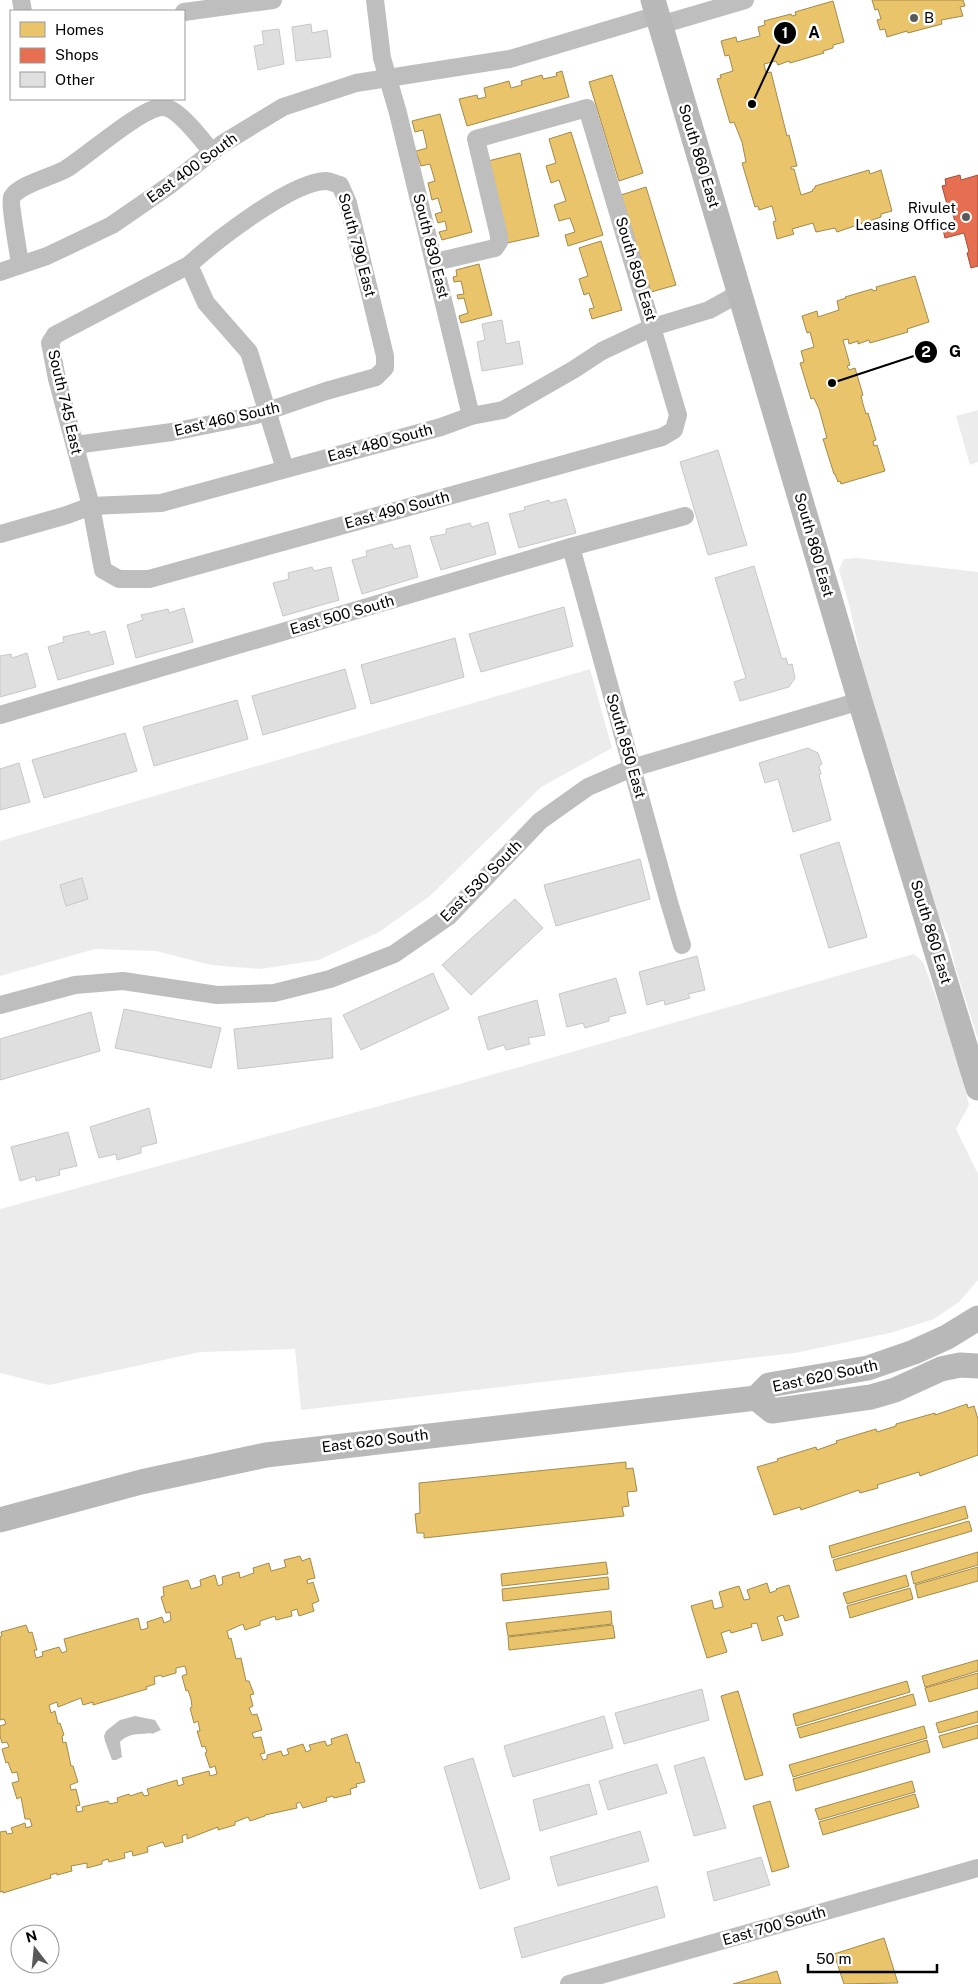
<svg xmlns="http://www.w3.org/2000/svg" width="978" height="1984" viewBox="0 0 978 1984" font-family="'Public Sans',sans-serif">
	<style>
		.green { fill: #ececec }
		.water { fill: #bfbfbf }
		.homes { fill: #e9c46a; stroke: #a3894a; fill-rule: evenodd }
		.shops { fill: #e76f51; stroke: #a24e39 }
		.building { fill: #dfdfdf; stroke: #c7c7c7 }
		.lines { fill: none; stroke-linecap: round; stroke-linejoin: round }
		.street { stroke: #bebebe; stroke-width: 18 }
		.secondary { stroke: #b8b8b8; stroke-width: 25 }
		.poi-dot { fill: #595959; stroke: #fff; stroke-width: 2 }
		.labels { text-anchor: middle; stroke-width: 5; stroke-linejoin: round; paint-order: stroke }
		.poi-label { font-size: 15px; fill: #000; stroke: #fff; text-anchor: start }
		.street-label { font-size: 15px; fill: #000; stroke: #fff }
		.leader { fill: none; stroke: #000; stroke-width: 2 }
		.callout-dot { fill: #000; stroke: #fff; stroke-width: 2 }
		.mark-label { font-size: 15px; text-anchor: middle; font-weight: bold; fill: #fff }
		.callout-label { font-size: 16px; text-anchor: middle; font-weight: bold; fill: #000; stroke: #fff; stroke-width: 5; stroke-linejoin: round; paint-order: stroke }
	</style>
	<rect width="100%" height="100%" fill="#fff"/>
	<!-- green -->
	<g class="green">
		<path d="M 978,410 L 978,462 L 970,465 L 956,416 Z"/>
		<path d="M 857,558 L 978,572 L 978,1039 L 955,966 L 948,936 L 933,905 L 909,826 L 898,779 L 879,724 L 863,669 L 850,608 L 839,570 L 844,559 Z"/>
		<path d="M 590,669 L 612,748 L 541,787 L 430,896 L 379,932 L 319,960 L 260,969 L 211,965 L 156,951 L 95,949 L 0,976 L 0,841 Z"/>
		<path d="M 914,954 L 923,962 L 954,1046 L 969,1105 L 956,1129 L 978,1174 L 978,1280 L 959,1302 L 934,1319 L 890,1333 L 795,1353 L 301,1410 L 295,1349 L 200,1352 L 49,1385 L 0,1373 L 0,1209 L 456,1085 Z"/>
	</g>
	<!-- water -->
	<path class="water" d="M 135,1716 L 155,1720 L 161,1730 L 152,1734 L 151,1733 C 139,1735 130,1732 120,1742 L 122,1757 L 116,1760 L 112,1760 L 105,1741 L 104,1736 L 106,1731 L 120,1720 Z"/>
	<!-- homes -->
	<g class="homes">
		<path d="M 872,0 L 963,0 L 965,6 L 960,7 L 963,16 L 941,20 L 942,24 L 908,33 L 907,31 L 887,37 L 885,29 L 880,30 L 877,20 L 881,19 L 878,9 L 875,10 Z"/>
		<path d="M 833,1 L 844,42 L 833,45 L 833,48 L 823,51 L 824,53 L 790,63 L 789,61 L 778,65 L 776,61 L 764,64 L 766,73 L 771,72 L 787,136 L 789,135 L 797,166 L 791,167 L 791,169 L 794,169 L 801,195 L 813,191 L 812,190 L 815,188 L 815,186 L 869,170 L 870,174 L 881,170 L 892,211 L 881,214 L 881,217 L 837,232 L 835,228 L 816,232 L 813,223 L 792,229 L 794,234 L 777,239 L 773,222 L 776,221 L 772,206 L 759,210 L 758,206 L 755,207 L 742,163 L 746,162 L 742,142 L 734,122 L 730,123 L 717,79 L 721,78 L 720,75 L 733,71 L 729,55 L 725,56 L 721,41 L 736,37 L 737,42 L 760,36 L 758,27 L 765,25 L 764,21 L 791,14 L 792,16 L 796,15 L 795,12 Z"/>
		<path d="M 562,71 L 569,97 L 467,126 L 459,99 L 477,95 L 478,99 L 486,97 L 484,88 L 509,81 L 511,88 L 522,85 L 521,81 L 542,75 L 543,79 L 557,76 L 556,73 Z"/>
		<path d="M 612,75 L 643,173 L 619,181 L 589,82 Z"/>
		<path d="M 440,114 L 472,232 L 442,240 L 439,232 L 447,230 L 445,221 L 438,223 L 435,214 L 442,212 L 438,198 L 432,200 L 428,183 L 435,181 L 430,164 L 421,166 L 416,151 L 427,148 L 423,130 L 415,132 L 412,121 Z"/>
		<path d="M 571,132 L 603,235 L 568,246 L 565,235 L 575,232 L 570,218 L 559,221 L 554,205 L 566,201 L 559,180 L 551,183 L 546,166 L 556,163 L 549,139 Z"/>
		<path d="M 520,153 L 539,236 L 507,243 L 488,161 Z"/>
		<path d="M 646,187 L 676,285 L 651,292 L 621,195 Z"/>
		<path d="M 601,241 L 622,310 L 592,319 L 589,309 L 594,308 L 589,293 L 584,295 L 579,279 L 588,276 L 579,248 Z"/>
		<path d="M 479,264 L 492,315 L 461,323 L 459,316 L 468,313 L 464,298 L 458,299 L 457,295 L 464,294 L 461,281 L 454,282 L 453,277 L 457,276 L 456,270 Z"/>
		<path d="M 915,276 L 929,322 L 907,329 L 908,332 L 870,343 L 869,340 L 858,344 L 858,341 L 849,344 L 848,339 L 843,340 L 850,365 L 847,366 L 849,370 L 855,368 L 863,395 L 861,396 L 863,404 L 866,414 L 868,413 L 876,440 L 873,441 L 874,446 L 877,445 L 885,471 L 841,484 L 840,481 L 838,482 L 835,474 L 834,474 L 823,439 L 827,438 L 819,409 L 814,398 L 811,399 L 800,363 L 804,362 L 801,351 L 814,347 L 810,332 L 807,333 L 802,316 L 817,311 L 818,317 L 839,310 L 837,301 L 846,298 L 845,297 L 872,289 L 873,291 L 877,290 L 876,287 Z"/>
		<path d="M 967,1404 L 968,1408 L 974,1406 L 978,1419 L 978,1455 L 920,1476 L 919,1472 L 877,1485 L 878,1488 L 860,1493 L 859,1490 L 801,1510 L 800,1507 L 774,1515 L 757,1467 L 778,1461 L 777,1459 L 816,1447 L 817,1450 L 837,1443 L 836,1441 L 876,1429 L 877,1432 L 896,1426 L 896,1424 L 935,1413 L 935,1415 Z"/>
		<path d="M 626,1462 L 626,1469 L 633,1468 L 637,1491 L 627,1492 L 629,1506 L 622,1507 L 624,1516 L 424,1538 L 424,1533 L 417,1533 L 415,1514 L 420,1513 L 419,1483 Z"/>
		<path d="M 965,1506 L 968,1518 L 832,1558 L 829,1546 Z"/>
		<path d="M 969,1521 L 972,1531 L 836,1571 L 833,1560 Z"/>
		<path d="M 978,1552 L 978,1565 L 914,1584 L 911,1572 Z"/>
		<path d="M 300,1556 L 302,1561 L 310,1558 L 315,1578 L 307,1580 L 308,1584 L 313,1582 L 319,1601 L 312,1604 L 314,1611 L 299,1616 L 297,1609 L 291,1611 L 292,1616 L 276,1620 L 275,1616 L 260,1621 L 260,1625 L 245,1630 L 243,1624 L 227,1631 L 229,1639 L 231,1638 L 236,1659 L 241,1658 L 246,1681 L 249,1681 L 254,1694 L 250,1695 L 253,1706 L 249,1708 L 252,1715 L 257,1714 L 262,1730 L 252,1733 L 254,1738 L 261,1737 L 265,1753 L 260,1754 L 263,1760 L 267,1759 L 267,1755 L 281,1751 L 283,1756 L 289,1754 L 287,1749 L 303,1744 L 306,1752 L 311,1750 L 309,1745 L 325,1741 L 327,1746 L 332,1744 L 331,1739 L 347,1734 L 356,1763 L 359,1762 L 365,1782 L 356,1784 L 357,1787 L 350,1789 L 351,1794 L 334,1798 L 333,1796 L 326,1798 L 327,1801 L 303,1808 L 300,1802 L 296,1804 L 297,1808 L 265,1815 L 265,1816 L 250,1821 L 248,1817 L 235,1822 L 235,1825 L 218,1830 L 218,1827 L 187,1839 L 187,1834 L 182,1836 L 183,1842 L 165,1847 L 163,1842 L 147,1847 L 148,1852 L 133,1856 L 132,1851 L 124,1853 L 125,1858 L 109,1862 L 108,1859 L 102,1861 L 102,1864 L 87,1868 L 87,1863 L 71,1866 L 72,1871 L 57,1875 L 57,1873 L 50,1875 L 51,1878 L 3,1893 L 3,1891 L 0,1892 L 0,1832 L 6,1831 L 7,1834 L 13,1833 L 11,1828 L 25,1823 L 26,1828 L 32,1826 L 30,1819 L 25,1819 L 21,1797 L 17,1799 L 12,1783 L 19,1781 L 17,1772 L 12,1773 L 8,1762 L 6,1763 L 2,1749 L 9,1747 L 7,1742 L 2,1743 L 0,1736 L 0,1726 L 6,1724 L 4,1719 L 0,1720 L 0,1637 L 2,1636 L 1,1632 L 26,1625 L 29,1633 L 32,1632 L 37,1650 L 34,1650 L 36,1658 L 43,1656 L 42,1652 L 59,1647 L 62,1653 L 67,1651 L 64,1639 L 138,1618 L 141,1630 L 148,1628 L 147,1622 L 162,1617 L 164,1623 L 171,1620 L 170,1612 L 166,1613 L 161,1597 L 164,1596 L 163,1587 L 188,1580 L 191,1589 L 201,1586 L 200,1580 L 215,1575 L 218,1586 L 223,1584 L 222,1577 L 239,1572 L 240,1578 L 254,1573 L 253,1568 L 269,1563 L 271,1571 L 286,1567 L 284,1560 ZM 185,1666 L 187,1674 L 182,1676 L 186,1691 L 188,1690 L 191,1699 L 192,1707 L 190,1708 L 194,1723 L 198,1721 L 200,1731 L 197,1731 L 202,1747 L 205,1746 L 207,1752 L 205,1753 L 210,1768 L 215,1766 L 217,1774 L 210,1776 L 209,1771 L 182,1778 L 184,1784 L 178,1786 L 177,1780 L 147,1789 L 149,1795 L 144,1796 L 142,1792 L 130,1796 L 129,1794 L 117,1798 L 118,1802 L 110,1804 L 108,1801 L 82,1807 L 83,1811 L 77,1812 L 76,1806 L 80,1805 L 76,1789 L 71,1790 L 70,1785 L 78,1782 L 73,1766 L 71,1766 L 66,1742 L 63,1743 L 62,1736 L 64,1735 L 60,1723 L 58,1724 L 55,1711 L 51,1713 L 49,1705 L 57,1702 L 58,1707 L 81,1698 L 83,1705 L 93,1702 L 93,1705 L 147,1689 L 146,1687 L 155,1684 L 154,1677 L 161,1675 L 162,1677 L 176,1673 L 176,1668 Z"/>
		<path d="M 606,1562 L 608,1574 L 502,1586 L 501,1574 Z"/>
		<path d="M 978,1567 L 978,1581 L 918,1598 L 915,1585 Z"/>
		<path d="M 906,1575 L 909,1586 L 847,1604 L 843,1593 Z"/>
		<path d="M 608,1577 L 609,1589 L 503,1601 L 502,1589 Z"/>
		<path d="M 767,1583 L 770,1593 L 777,1590 L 776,1589 L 789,1585 L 799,1617 L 785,1621 L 783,1615 L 777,1617 L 783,1635 L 762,1641 L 757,1623 L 751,1624 L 752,1627 L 731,1633 L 730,1630 L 721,1633 L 727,1652 L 707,1658 L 691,1606 L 712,1600 L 714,1609 L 723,1607 L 719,1592 L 739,1586 L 744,1600 L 750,1599 L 747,1590 Z"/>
		<path d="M 910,1588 L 913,1599 L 850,1618 L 847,1606 Z"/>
		<path d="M 611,1611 L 612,1624 L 508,1636 L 506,1623 Z"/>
		<path d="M 613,1625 L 615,1638 L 509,1650 L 508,1637 Z"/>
		<path d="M 978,1660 L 978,1671 L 925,1687 L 922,1676 Z"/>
		<path d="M 978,1673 L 978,1688 L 929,1702 L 925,1688 Z"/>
		<path d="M 907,1681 L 910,1692 L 796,1726 L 793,1714 Z"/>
		<path d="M 738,1691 L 763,1775 L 745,1780 L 721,1696 Z"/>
		<path d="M 913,1694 L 916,1705 L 800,1738 L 797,1728 Z"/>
		<path d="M 978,1711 L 978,1722 L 939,1733 L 936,1723 Z"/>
		<path d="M 978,1725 L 978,1738 L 943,1748 L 939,1736 Z"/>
		<path d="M 924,1726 L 927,1738 L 793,1777 L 789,1765 Z"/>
		<path d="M 927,1740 L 930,1752 L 796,1791 L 793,1779 Z"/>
		<path d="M 912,1781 L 915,1792 L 819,1820 L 815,1809 Z"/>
		<path d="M 915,1794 L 919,1807 L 823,1835 L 819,1822 Z"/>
		<path d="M 770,1801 L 789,1867 L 772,1872 L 753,1806 Z"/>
		<path d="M 884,1938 L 898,1983 L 844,1984 L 834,1954 Z"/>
		<path d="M 777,1971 L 781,1984 L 733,1984 Z"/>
	</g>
	<!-- shops -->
	<path class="shops" d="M 960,175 L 961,180 L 978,175 L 978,266 L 971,268 L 967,253 L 969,252 L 964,233 L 945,238 L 942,226 L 955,222 L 952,211 L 949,212 L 942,186 L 946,185 L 945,179 Z"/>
	<!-- building -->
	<g class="building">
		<path d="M 311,24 L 312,33 L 327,30 L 331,57 L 296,61 L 292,27 Z"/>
		<path d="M 279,29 L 284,64 L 258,70 L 254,46 L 264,44 L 262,31 Z"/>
		<path d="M 502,320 L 506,344 L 519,341 L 523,364 L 482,371 L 477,342 L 485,340 L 482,324 Z"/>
		<path d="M 718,450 L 747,545 L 708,555 L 680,462 Z"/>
		<path d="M 566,499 L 576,533 L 519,548 L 509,514 L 525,510 L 524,507 L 549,500 L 550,503 Z"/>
		<path d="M 488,522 L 496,554 L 441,570 L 430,537 L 446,534 L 446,529 L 470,523 L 472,527 Z"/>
		<path d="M 392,544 L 394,549 L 410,545 L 418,577 L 362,594 L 352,560 L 367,556 L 366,551 Z"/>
		<path d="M 754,566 L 782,659 L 786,658 L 788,665 L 792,664 L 795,678 L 789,687 L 740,701 L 734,682 L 746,678 L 715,578 Z"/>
		<path d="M 312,567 L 314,571 L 331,567 L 339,600 L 283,616 L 273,583 L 289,579 L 288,573 Z"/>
		<path d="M 564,607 L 573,646 L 481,672 L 469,634 Z"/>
		<path d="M 184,608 L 193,642 L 136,658 L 127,625 L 143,620 L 141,615 L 168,609 L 169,613 Z"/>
		<path d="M 89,631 L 90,635 L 105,631 L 114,664 L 58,680 L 48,647 L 64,642 L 63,637 Z"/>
		<path d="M 455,638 L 464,677 L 371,704 L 361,665 Z"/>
		<path d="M 27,653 L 36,687 L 0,697 L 0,656 L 11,654 L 12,658 Z"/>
		<path d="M 345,669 L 356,708 L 263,735 L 252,696 Z"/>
		<path d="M 237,700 L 248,739 L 154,766 L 143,727 Z"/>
		<path d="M 125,733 L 137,771 L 44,798 L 32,760 Z"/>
		<path d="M 808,748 L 818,753 L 822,764 L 819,766 L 821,774 L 819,775 L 831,820 L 793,832 L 778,779 L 765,783 L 759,763 Z"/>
		<path d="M 19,763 L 30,802 L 0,810 L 0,769 Z"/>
		<path d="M 839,842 L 867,937 L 829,948 L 800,855 Z"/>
		<path d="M 640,859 L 650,899 L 556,926 L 544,885 Z"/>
		<path d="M 82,878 L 88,899 L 66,906 L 60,885 Z"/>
		<path d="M 515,899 L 543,928 L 471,995 L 442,965 Z"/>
		<path d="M 697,956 L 705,990 L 688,994 L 690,998 L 665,1005 L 664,1000 L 647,1005 L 639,972 Z"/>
		<path d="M 433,973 L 449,1009 L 361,1050 L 343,1015 Z"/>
		<path d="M 616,978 L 626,1013 L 609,1017 L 609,1021 L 585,1028 L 583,1023 L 567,1027 L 559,994 Z"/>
		<path d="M 537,1000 L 545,1035 L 528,1038 L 530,1044 L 506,1050 L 504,1045 L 488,1050 L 478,1017 Z"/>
		<path d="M 124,1009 L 221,1028 L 211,1068 L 115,1048 Z"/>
		<path d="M 91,1012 L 100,1051 L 0,1080 L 0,1039 Z"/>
		<path d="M 331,1018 L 333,1058 L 238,1069 L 234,1029 Z"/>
		<path d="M 149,1108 L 157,1143 L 141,1147 L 141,1153 L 117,1160 L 116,1154 L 99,1158 L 90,1127 Z"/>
		<path d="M 68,1132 L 77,1166 L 59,1170 L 60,1175 L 36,1181 L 35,1176 L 20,1181 L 11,1147 Z"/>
		<path d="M 702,1689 L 709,1720 L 624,1744 L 615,1713 Z"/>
		<path d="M 604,1716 L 613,1748 L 513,1777 L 504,1746 Z"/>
		<path d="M 704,1757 L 726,1828 L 694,1836 L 674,1766 Z"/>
		<path d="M 473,1758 L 510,1879 L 480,1889 L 444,1767 Z"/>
		<path d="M 657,1764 L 667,1793 L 608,1810 L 599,1781 Z"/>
		<path d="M 589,1784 L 597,1814 L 540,1831 L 533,1800 Z"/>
		<path d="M 640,1831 L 649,1861 L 558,1886 L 550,1857 Z"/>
		<path d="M 761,1857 L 770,1885 L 714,1901 L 707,1872 Z"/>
		<path d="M 657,1886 L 665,1917 L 522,1958 L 514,1928 Z"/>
	</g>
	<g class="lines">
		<!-- street -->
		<g class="street">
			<path d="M 21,0 L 23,11"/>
			<path d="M 375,0 L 382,58 L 398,113 L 471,416"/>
			<path d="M 184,12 L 273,0"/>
			<path d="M 660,25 L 745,0"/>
			<path d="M 20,265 C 19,254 9,203 12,197 C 20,184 52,177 66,169 C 87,156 141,108 162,107 C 177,106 202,140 212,152"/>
			<path d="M 189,265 L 55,335 L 50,343 L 57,379 L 91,506 L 103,570 L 119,579 L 149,579 L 662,437 L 674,430 L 678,415 L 587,108 L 476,139 L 499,236 L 499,242 L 495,248 L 435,262"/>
			<path d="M 0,272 L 47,256 L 112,225 L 170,185 L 222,144 L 283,107 L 356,83 L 510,59 L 657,15"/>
			<path d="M 75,445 L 172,432 L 256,415 L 326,391 L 376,377 L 385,368 L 385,356 L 348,203 L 340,185 C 336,184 330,181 326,181 C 292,181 214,242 189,265 L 206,303 L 249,352 L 285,469"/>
			<path d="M 0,534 L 67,515 L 91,506 L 161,503 L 441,427 L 471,416 L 503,410 L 573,370 L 602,351 L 653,327 L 709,310 L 740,293"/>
			<path d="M 571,547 L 669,902 L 682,945"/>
			<path d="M 0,715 L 571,547 L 685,516"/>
			<path d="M 0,1005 L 75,985 L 123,981 L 217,995 L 274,993 L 330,979 L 394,954 L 449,916 L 540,821 L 588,787 L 632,768 L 860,701"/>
			<path d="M 569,1984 L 978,1868"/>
		</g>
		<!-- secondary -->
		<g class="secondary">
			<path d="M 653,0 L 860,701 L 978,1088"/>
			<path d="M 756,1398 L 772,1411 L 871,1397 L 895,1390 L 941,1369 L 960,1365 L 978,1366"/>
			<path d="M 0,1520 L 141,1482 L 266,1455 L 756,1398 L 769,1385 L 868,1368 L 914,1352 L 947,1337 L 978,1318"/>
		</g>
	</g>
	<!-- markers -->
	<g class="poi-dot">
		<circle cx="914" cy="18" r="5"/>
		<circle cx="966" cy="217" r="5"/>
	</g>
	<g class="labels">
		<!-- poi labels -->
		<g class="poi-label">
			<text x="924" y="23">B</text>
			<text x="956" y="213" text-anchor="end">Rivulet<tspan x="956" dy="17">Leasing Office</tspan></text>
		</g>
		<!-- street labels -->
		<g class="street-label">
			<text transform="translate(699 156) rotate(73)" y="5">South 860 East</text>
			<text transform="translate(192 168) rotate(-36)" y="5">East 400 South</text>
			<text transform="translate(357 245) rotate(75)" y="5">South 790 East</text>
			<text transform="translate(431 246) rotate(76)" y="5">South 830 East</text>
			<text transform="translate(636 269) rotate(73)" y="5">South 850 East</text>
			<text transform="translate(65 402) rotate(77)" y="5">South 745 East</text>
			<text transform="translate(227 419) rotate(-13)" y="5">East 460 South</text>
			<text transform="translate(380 443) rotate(-15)" y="5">East 480 South</text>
			<text transform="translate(397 510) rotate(-15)" y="5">East 490 South</text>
			<text transform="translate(814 545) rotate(74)" y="5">South 860 East</text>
			<text transform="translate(342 615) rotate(-16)" y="5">East 500 South</text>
			<text transform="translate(626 746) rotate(74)" y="5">South 850 East</text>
			<text transform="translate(481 881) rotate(-45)" y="5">East 530 South</text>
			<text transform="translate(931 932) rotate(73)" y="5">South 860 East</text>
			<text transform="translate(825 1376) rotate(-12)" y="5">East 620 South</text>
			<text transform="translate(375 1441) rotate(-7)" y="5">East 620 South</text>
			<text transform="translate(774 1926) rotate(-16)" y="5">East 700 South</text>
		</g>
	</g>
	<!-- callouts -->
	<path class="leader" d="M752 104L785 33M832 383L926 352"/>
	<g class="callout-dot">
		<circle cx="752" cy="104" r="5"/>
		<circle cx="832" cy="383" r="5"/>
		<circle cx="785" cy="33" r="12"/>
		<circle cx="926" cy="352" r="12"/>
	</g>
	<g class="mark-label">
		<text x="785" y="38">1</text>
		<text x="926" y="357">2</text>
	</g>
	<g class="callout-label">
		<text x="814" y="38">A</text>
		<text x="955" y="357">G</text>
	</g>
	<!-- legend -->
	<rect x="10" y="10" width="175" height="90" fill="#ffffff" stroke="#999999"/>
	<rect x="20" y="22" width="25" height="15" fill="#e9c46a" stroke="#999999"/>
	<text x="55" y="35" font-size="15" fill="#000000">Homes</text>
	<rect x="20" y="48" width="25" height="15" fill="#e76f51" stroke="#999999"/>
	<text x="55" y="60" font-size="15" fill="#000000">Shops</text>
	<rect x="20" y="72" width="25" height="15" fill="#dfdfdf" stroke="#999999"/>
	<text x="55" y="85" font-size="15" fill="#000000">Other</text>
	<!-- north arrow -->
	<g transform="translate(35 1949) rotate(344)"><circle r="24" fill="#ffffff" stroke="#999999"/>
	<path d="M0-4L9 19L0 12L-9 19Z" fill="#595959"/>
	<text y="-8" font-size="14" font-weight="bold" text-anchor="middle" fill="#000000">N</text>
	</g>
	<!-- scale -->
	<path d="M808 1964v8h129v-8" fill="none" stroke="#000000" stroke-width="2.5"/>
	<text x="816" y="1964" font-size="15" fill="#000000" stroke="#ffffff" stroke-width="4" paint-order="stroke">50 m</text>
</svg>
